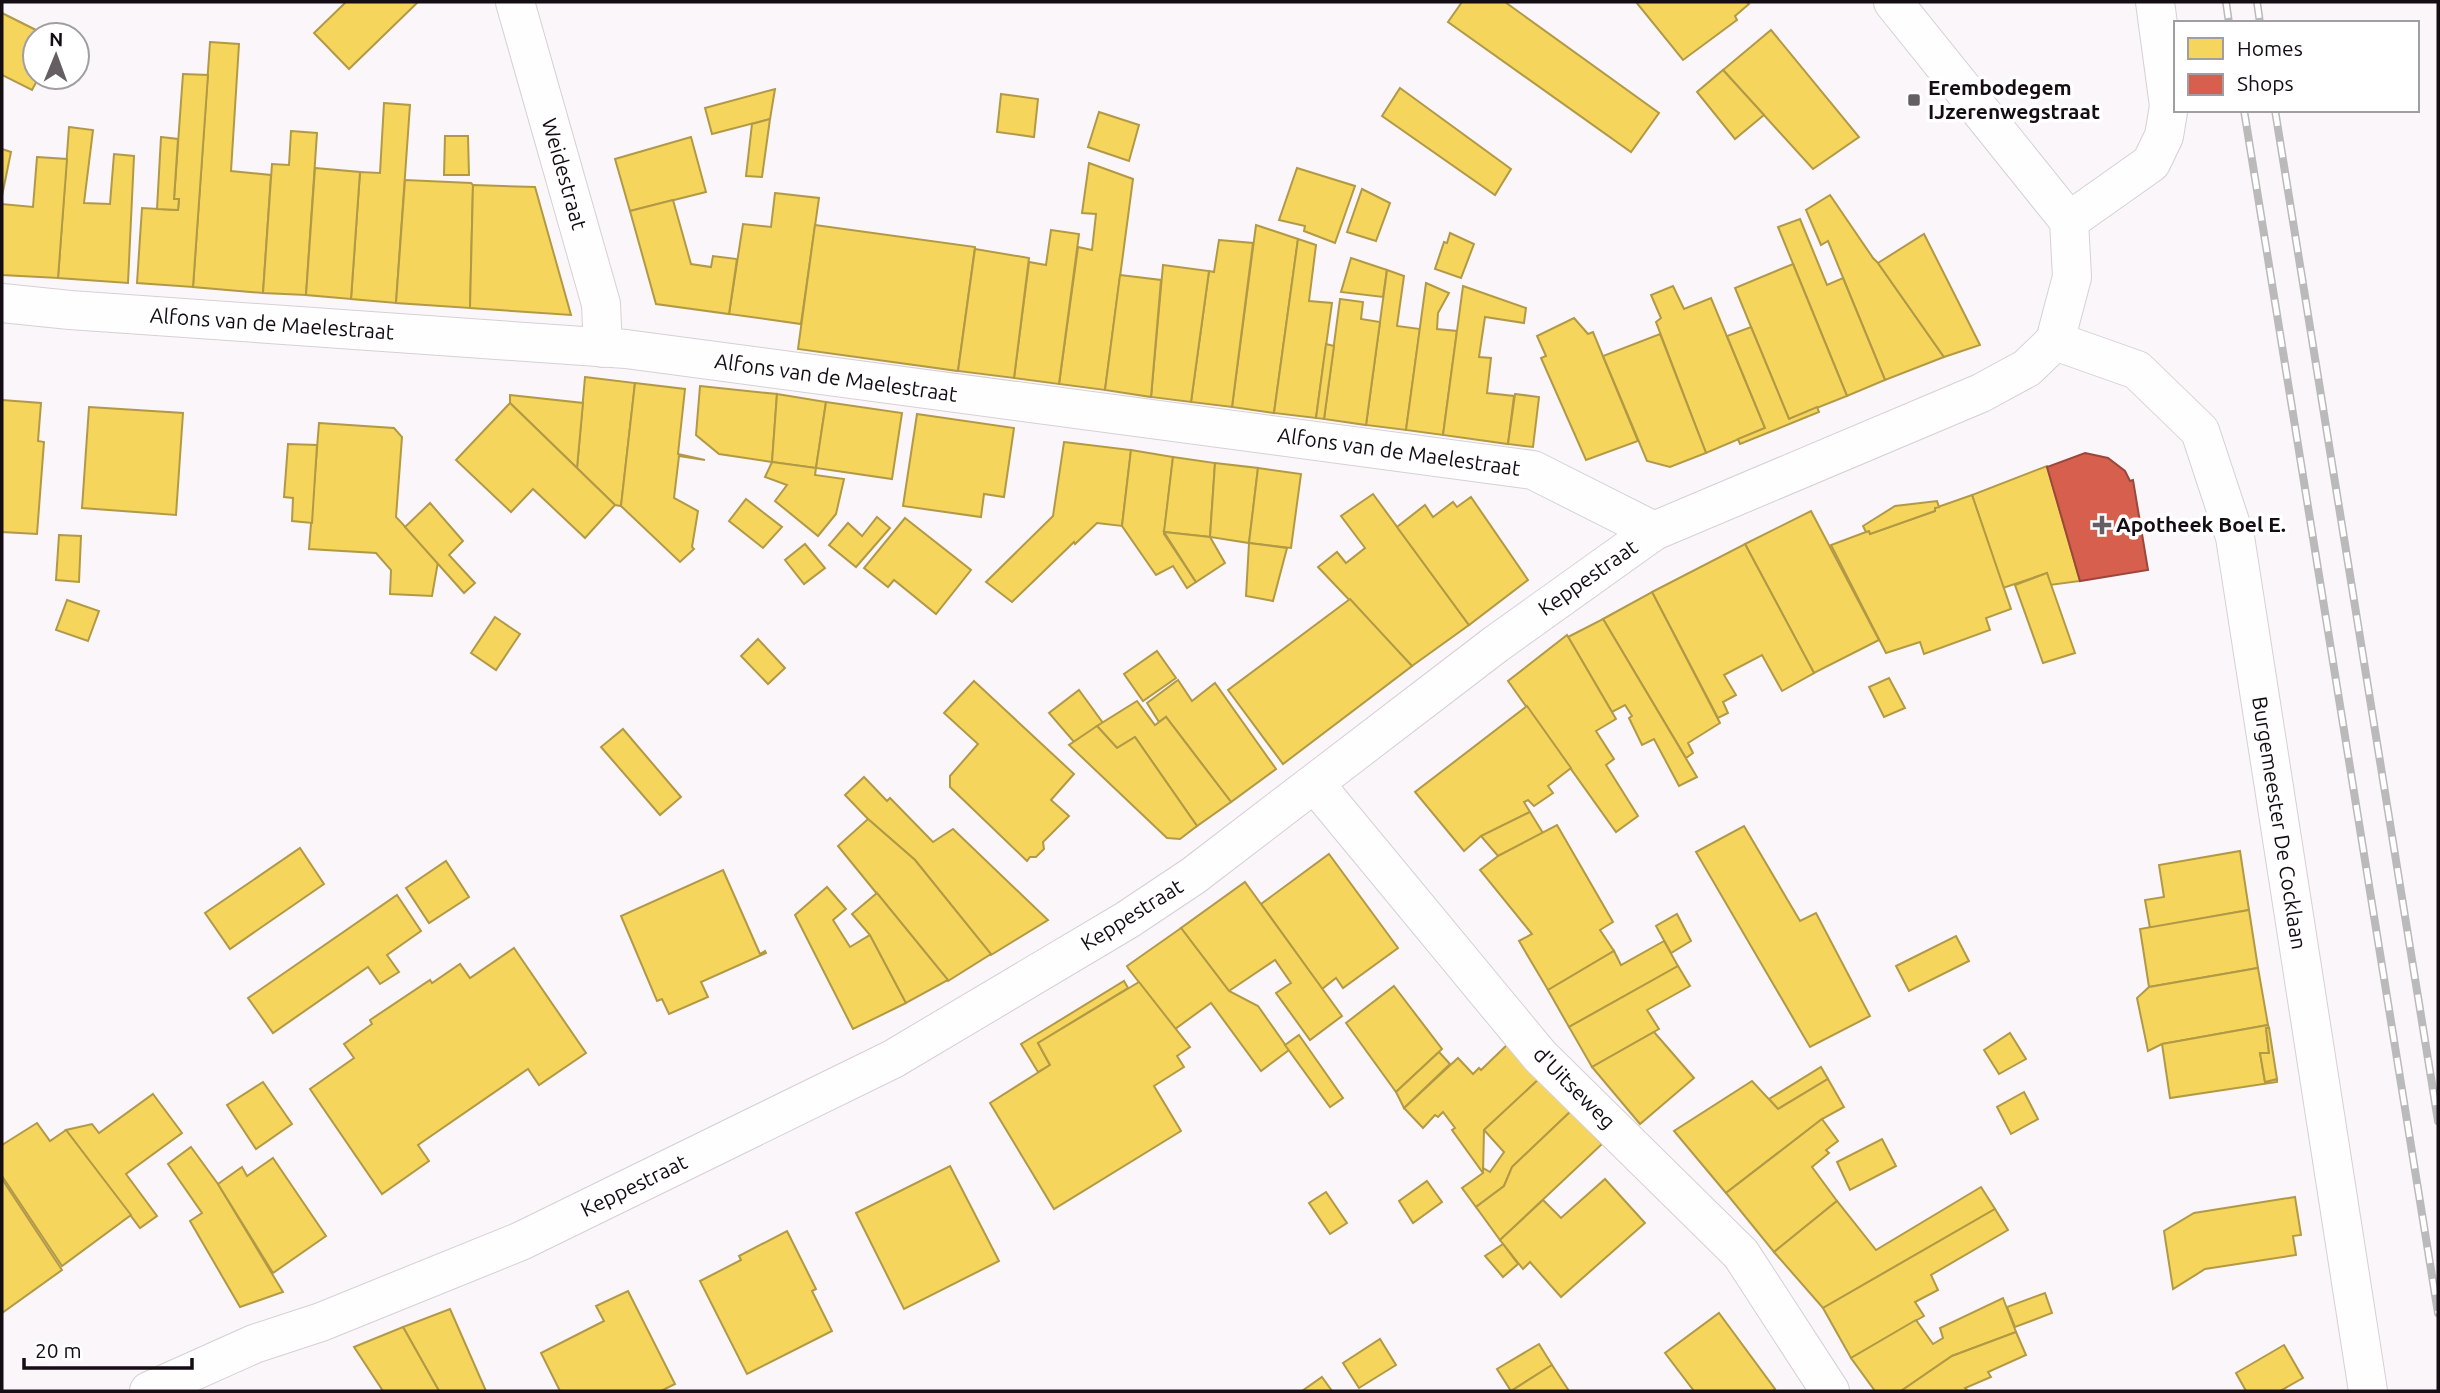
<svg xmlns="http://www.w3.org/2000/svg" width="2440" height="1393" viewBox="0 0 2440 1393" font-family="Ubuntu,sans-serif">
	<style>
		.homes { fill: #f6d55c; stroke: #b29946; stroke-width: 2 }
		.shops { fill: #d6604d; stroke: #9c473c; stroke-width: 2 }
		.lines { fill: none; stroke-linecap: round; stroke-linejoin: round }
		.minor-casing { stroke: #d6d0d5; stroke-width: 40 }
		.minor { stroke: #fefefe; stroke-width: 38 }
		.rail-casing { stroke: #bbbabb; stroke-width: 8 }
		.rail { stroke: #fff; stroke-width: 5; stroke-dasharray: 16; stroke-linecap: butt }
		.poi-dot { fill: #655f64; stroke: #fff; stroke-width: 2.5 }
		.labels { text-anchor: middle; stroke-width: 7; stroke-linejoin: round; paint-order: stroke }
		.poi-label { font-size: 21px; font-weight: bold; fill: #140d13; stroke: #fff; text-anchor: start }
		.street-label { font-size: 21px; fill: #140d13; stroke: #fff }
	</style>
	<rect width="100%" height="100%" fill="#fbf6fa"/>
	<!-- homes -->
	<g class="homes">
		<path d="M 346,2 L 418,2 L 349,69 L 314,33 Z"/>
		<path d="M 1462,2 L 1505,2 L 1659,113 L 1631,152 L 1448,22 Z"/>
		<path d="M 1636,2 L 1747,2 L 1749,4 L 1735,16 L 1737,20 L 1683,60 Z"/>
		<path d="M 2,13 L 46,35 L 35,35 L 35,77 L 39,77 L 32,90 L 2,75 Z"/>
		<path d="M 1771,30 L 1859,137 L 1813,169 L 1723,70 Z"/>
		<path d="M 210,42 L 239,44 L 231,171 L 271,175 L 263,293 L 193,287 Z"/>
		<path d="M 1723,70 L 1764,115 L 1735,139 L 1697,92 Z"/>
		<path d="M 183,74 L 208,75 L 193,287 L 137,283 L 142,208 L 178,210 L 179,199 L 174,199 Z"/>
		<path d="M 1400,88 L 1511,169 L 1495,195 L 1382,116 Z"/>
		<path d="M 775,89 L 770,119 L 712,134 L 705,108 Z"/>
		<path d="M 1001,94 L 1038,99 L 1034,137 L 997,132 Z"/>
		<path d="M 384,103 L 410,105 L 396,303 L 351,299 L 360,172 L 380,173 Z"/>
		<path d="M 1099,112 L 1139,125 L 1129,161 L 1088,147 Z"/>
		<path d="M 770,119 L 762,177 L 746,176 L 752,124 Z"/>
		<path d="M 69,127 L 93,130 L 84,203 L 110,204 L 114,154 L 134,156 L 128,283 L 58,278 Z"/>
		<path d="M 291,131 L 317,133 L 306,295 L 263,293 L 272,164 L 289,165 Z"/>
		<path d="M 445,136 L 468,136 L 469,175 L 444,175 Z"/>
		<path d="M 161,137 L 178,139 L 174,199 L 179,199 L 178,210 L 157,209 Z"/>
		<path d="M 691,137 L 706,192 L 630,211 L 615,159 Z"/>
		<path d="M 2,149 L 11,152 L 2,196 Z"/>
		<path d="M 37,157 L 67,159 L 58,278 L 2,275 L 2,204 L 33,207 Z"/>
		<path d="M 1089,163 L 1133,179 L 1105,390 L 1059,384 L 1078,247 L 1092,250 L 1096,214 L 1082,213 Z"/>
		<path d="M 315,168 L 360,172 L 351,299 L 306,295 Z"/>
		<path d="M 1297,168 L 1355,186 L 1335,243 L 1304,231 L 1305,226 L 1279,220 Z"/>
		<path d="M 405,180 L 471,183 L 473,185 L 470,308 L 396,303 Z"/>
		<path d="M 473,185 L 535,187 L 571,315 L 470,308 Z"/>
		<path d="M 1362,189 L 1390,203 L 1376,241 L 1347,232 Z"/>
		<path d="M 775,193 L 819,198 L 801,324 L 729,314 L 743,224 L 771,227 Z"/>
		<path d="M 1830,195 L 1873,258 L 1878,263 L 1944,357 L 1885,380 L 1828,241 L 1821,245 L 1806,210 Z"/>
		<path d="M 673,200 L 691,264 L 711,267 L 713,256 L 737,259 L 729,314 L 656,304 L 630,211 Z"/>
		<path d="M 1800,219 L 1827,285 L 1843,278 L 1885,380 L 1847,396 L 1778,227 Z"/>
		<path d="M 815,225 L 975,247 L 958,371 L 798,349 Z"/>
		<path d="M 1256,225 L 1298,239 L 1274,413 L 1232,407 Z"/>
		<path d="M 1051,230 L 1079,234 L 1059,384 L 1014,378 L 1029,262 L 1046,265 Z"/>
		<path d="M 1450,233 L 1474,244 L 1461,278 L 1435,269 L 1444,242 L 1447,243 Z"/>
		<path d="M 1924,234 L 1980,345 L 1944,357 L 1878,263 Z"/>
		<path d="M 1298,239 L 1316,245 L 1309,301 L 1332,303 L 1316,418 L 1274,413 Z"/>
		<path d="M 1219,240 L 1253,243 L 1232,407 L 1191,402 L 1209,271 L 1214,272 Z"/>
		<path d="M 975,249 L 1029,258 L 1014,378 L 958,371 Z"/>
		<path d="M 1351,258 L 1387,270 L 1383,297 L 1341,292 Z"/>
		<path d="M 1793,264 L 1847,396 L 1789,419 L 1735,288 Z"/>
		<path d="M 1163,265 L 1209,271 L 1191,402 L 1151,397 Z"/>
		<path d="M 1387,270 L 1404,276 L 1397,326 L 1420,329 L 1406,430 L 1366,425 Z"/>
		<path d="M 1120,275 L 1161,280 L 1151,397 L 1105,390 Z"/>
		<path d="M 1426,283 L 1449,293 L 1438,313 L 1437,329 L 1457,331 L 1443,435 L 1406,430 Z"/>
		<path d="M 1463,286 L 1526,308 L 1524,323 L 1485,317 L 1479,357 L 1491,358 L 1487,393 L 1514,396 L 1508,444 L 1443,435 Z"/>
		<path d="M 1673,286 L 1684,309 L 1711,298 L 1765,428 L 1706,453 L 1656,322 L 1661,318 L 1651,295 Z"/>
		<path d="M 1340,299 L 1363,302 L 1361,319 L 1380,322 L 1366,425 L 1324,419 Z"/>
		<path d="M 1574,318 L 1588,334 L 1593,332 L 1638,441 L 1586,460 L 1541,358 L 1546,356 L 1537,336 Z"/>
		<path d="M 1751,327 L 1789,419 L 1817,407 L 1819,412 L 1740,444 L 1738,439 L 1765,428 L 1727,336 Z"/>
		<path d="M 1660,334 L 1706,453 L 1670,467 L 1647,461 L 1603,356 Z"/>
		<path d="M 1326,344 L 1334,346 L 1324,419 L 1316,418 Z"/>
		<path d="M 585,377 L 635,383 L 621,506 L 615,505 L 577,468 Z"/>
		<path d="M 635,383 L 685,389 L 678,454 L 705,460 L 679,456 L 674,498 L 698,511 L 692,547 L 694,549 L 680,562 L 621,506 Z"/>
		<path d="M 700,386 L 777,394 L 772,462 L 719,454 L 696,435 Z"/>
		<path d="M 777,394 L 826,402 L 816,468 L 772,462 Z"/>
		<path d="M 1515,394 L 1539,397 L 1533,447 L 1508,444 Z"/>
		<path d="M 510,395 L 583,403 L 577,468 L 510,403 Z"/>
		<path d="M 2,400 L 41,403 L 38,441 L 44,442 L 37,534 L 2,532 Z"/>
		<path d="M 826,402 L 902,413 L 892,479 L 816,468 Z"/>
		<path d="M 510,403 L 615,505 L 585,538 L 533,489 L 511,512 L 456,460 Z"/>
		<path d="M 89,407 L 183,413 L 176,515 L 82,508 Z"/>
		<path d="M 917,414 L 1014,428 L 1004,497 L 984,494 L 981,517 L 903,506 Z"/>
		<path d="M 319,423 L 394,428 L 402,437 L 396,517 L 438,562 L 432,596 L 390,594 L 391,570 L 376,553 L 309,549 Z"/>
		<path d="M 1064,442 L 1131,450 L 1122,526 L 1097,523 L 1075,544 L 1074,542 L 1012,602 L 986,582 L 1053,516 Z"/>
		<path d="M 288,444 L 317,445 L 312,523 L 292,521 L 293,498 L 284,497 Z"/>
		<path d="M 1131,450 L 1173,457 L 1164,534 L 1196,582 L 1187,588 L 1173,566 L 1156,575 L 1122,526 Z"/>
		<path d="M 1173,457 L 1215,463 L 1210,537 L 1164,532 Z"/>
		<path d="M 772,462 L 816,468 L 815,475 L 844,479 L 836,514 L 818,536 L 775,501 L 787,485 L 765,477 Z"/>
		<path d="M 1215,463 L 1258,468 L 1249,543 L 1210,537 Z"/>
		<path d="M 2047,466 L 2080,581 L 2050,585 L 2047,573 L 2003,588 L 1972,495 Z"/>
		<path d="M 1258,468 L 1301,474 L 1291,548 L 1249,543 Z"/>
		<path d="M 1373,494 L 1469,625 L 1412,666 L 1318,567 L 1337,552 L 1346,563 L 1365,548 L 1341,516 Z"/>
		<path d="M 1972,495 L 2011,609 L 1986,618 L 1990,630 L 1924,654 L 1920,642 L 1886,653 L 1831,545 L 1866,532 L 1869,531 L 1870,534 L 1935,511 L 1935,508 Z"/>
		<path d="M 1471,497 L 1528,580 L 1469,625 L 1397,527 L 1425,505 L 1433,517 L 1453,502 L 1457,507 Z"/>
		<path d="M 746,499 L 782,527 L 763,548 L 729,521 Z"/>
		<path d="M 1937,501 L 1939,507 L 1935,508 L 1935,511 L 1870,534 L 1869,531 L 1866,532 L 1863,526 L 1895,506 Z"/>
		<path d="M 430,503 L 463,541 L 449,555 L 475,583 L 464,593 L 405,527 Z"/>
		<path d="M 1811,511 L 1879,640 L 1814,673 L 1745,544 Z"/>
		<path d="M 877,517 L 890,528 L 856,567 L 829,545 L 848,523 L 862,536 Z"/>
		<path d="M 905,518 L 971,570 L 936,614 L 894,580 L 888,587 L 864,568 Z"/>
		<path d="M 1164,532 L 1210,537 L 1225,563 L 1196,582 Z"/>
		<path d="M 59,535 L 81,536 L 79,582 L 56,580 Z"/>
		<path d="M 1249,543 L 1287,548 L 1273,601 L 1246,596 Z"/>
		<path d="M 805,544 L 825,568 L 804,584 L 785,560 Z"/>
		<path d="M 1745,544 L 1814,673 L 1782,691 L 1762,655 L 1724,675 L 1736,695 L 1723,702 L 1728,713 L 1718,718 L 1652,592 Z"/>
		<path d="M 2047,573 L 2075,653 L 2043,663 L 2015,585 Z"/>
		<path d="M 1652,592 L 1720,723 L 1688,743 L 1693,753 L 1686,758 L 1603,619 Z"/>
		<path d="M 1350,599 L 1412,666 L 1283,764 L 1228,690 Z"/>
		<path d="M 67,600 L 99,611 L 88,641 L 56,630 Z"/>
		<path d="M 495,617 L 520,634 L 496,670 L 471,653 Z"/>
		<path d="M 1603,619 L 1697,777 L 1679,786 L 1654,739 L 1642,745 L 1629,718 L 1632,716 L 1625,705 L 1612,712 L 1568,637 Z"/>
		<path d="M 1567,635 L 1616,719 L 1596,731 L 1614,759 L 1606,765 L 1638,816 L 1616,832 L 1508,681 Z"/>
		<path d="M 758,639 L 785,668 L 768,684 L 741,656 Z"/>
		<path d="M 1157,651 L 1176,678 L 1143,701 L 1124,674 Z"/>
		<path d="M 1889,678 L 1905,708 L 1884,717 L 1869,687 Z"/>
		<path d="M 1178,680 L 1192,701 L 1215,683 L 1276,769 L 1231,802 L 1166,717 L 1159,722 L 1147,703 Z"/>
		<path d="M 974,681 L 1074,774 L 1051,800 L 1069,816 L 1043,842 L 1044,849 L 1036,857 L 1030,857 L 1027,861 L 950,787 L 950,776 L 978,744 L 944,713 Z"/>
		<path d="M 1079,690 L 1103,723 L 1074,742 L 1049,713 Z"/>
		<path d="M 1137,701 L 1155,725 L 1166,717 L 1231,802 L 1197,826 L 1135,737 L 1117,748 L 1097,726 Z"/>
		<path d="M 1527,706 L 1571,768 L 1548,786 L 1553,793 L 1534,806 L 1528,800 L 1524,802 L 1530,812 L 1481,836 L 1464,851 L 1415,792 Z"/>
		<path d="M 1097,726 L 1117,748 L 1135,737 L 1197,826 L 1180,839 L 1167,838 L 1069,745 Z"/>
		<path d="M 623,729 L 681,797 L 660,815 L 601,747 Z"/>
		<path d="M 864,777 L 887,801 L 890,798 L 933,842 L 953,829 L 1048,920 L 991,955 L 915,860 L 868,819 L 845,795 Z"/>
		<path d="M 1530,812 L 1543,833 L 1498,856 L 1481,836 Z"/>
		<path d="M 868,819 L 915,860 L 991,954 L 948,981 L 838,846 Z"/>
		<path d="M 1557,825 L 1613,922 L 1600,930 L 1614,951 L 1548,990 L 1519,941 L 1532,934 L 1480,870 L 1498,856 Z"/>
		<path d="M 1744,826 L 1800,921 L 1816,913 L 1870,1016 L 1810,1047 L 1696,852 Z"/>
		<path d="M 300,848 L 324,884 L 230,949 L 205,913 Z"/>
		<path d="M 2240,851 L 2249,910 L 2150,928 L 2145,900 L 2164,897 L 2159,865 Z"/>
		<path d="M 1329,854 L 1398,948 L 1343,988 L 1336,978 L 1322,989 L 1261,904 Z"/>
		<path d="M 446,861 L 469,897 L 429,923 L 406,888 Z"/>
		<path d="M 723,870 L 760,954 L 765,951 L 766,953 L 701,982 L 708,997 L 669,1014 L 662,999 L 657,1001 L 621,916 Z"/>
		<path d="M 1245,882 L 1342,1016 L 1310,1040 L 1276,993 L 1291,983 L 1275,960 L 1229,991 L 1181,928 Z"/>
		<path d="M 827,887 L 846,909 L 833,920 L 850,947 L 870,935 L 906,1003 L 853,1029 L 795,915 Z"/>
		<path d="M 877,893 L 948,980 L 906,1003 L 870,935 L 852,914 Z"/>
		<path d="M 397,895 L 421,931 L 387,955 L 399,972 L 380,984 L 368,967 L 273,1033 L 248,998 Z"/>
		<path d="M 2249,910 L 2258,968 L 2149,987 L 2140,929 Z"/>
		<path d="M 1677,914 L 1691,941 L 1671,953 L 1656,926 Z"/>
		<path d="M 1181,928 L 1229,991 L 1258,1006 L 1289,1050 L 1261,1071 L 1211,1003 L 1175,1029 L 1128,968 L 1127,966 Z"/>
		<path d="M 1956,936 L 1969,961 L 1909,991 L 1896,966 Z"/>
		<path d="M 1664,941 L 1678,966 L 1569,1027 L 1548,990 L 1614,951 L 1621,965 Z"/>
		<path d="M 514,948 L 586,1053 L 539,1085 L 528,1069 L 418,1145 L 429,1161 L 382,1194 L 310,1089 L 354,1058 L 344,1044 L 372,1024 L 370,1020 L 430,980 L 432,983 L 460,964 L 470,978 Z"/>
		<path d="M 1678,966 L 1690,986 L 1647,1010 L 1659,1029 L 1592,1067 L 1569,1027 Z"/>
		<path d="M 2258,968 L 2268,1025 L 2162,1044 L 2148,1051 L 2137,998 L 2149,987 Z"/>
		<path d="M 1124,981 L 1128,988 L 1038,1043 L 1050,1065 L 1038,1072 L 1021,1044 Z"/>
		<path d="M 1139,982 L 1190,1047 L 1177,1056 L 1184,1067 L 1154,1086 L 1181,1131 L 1054,1209 L 990,1103 L 1050,1065 L 1038,1043 Z"/>
		<path d="M 1394,986 L 1442,1049 L 1396,1092 L 1346,1023 Z"/>
		<path d="M 2268,1025 L 2269,1028 L 2266,1028 L 2269,1053 L 2260,1053 L 2265,1082 L 2277,1079 L 2277,1082 L 2170,1098 L 2162,1044 Z"/>
		<path d="M 2266,1028 L 2269,1028 L 2277,1079 L 2265,1082 L 2260,1053 L 2269,1053 Z"/>
		<path d="M 1654,1032 L 1694,1078 L 1640,1124 L 1592,1067 Z"/>
		<path d="M 2010,1033 L 2026,1059 L 1999,1074 L 1984,1050 Z"/>
		<path d="M 1299,1035 L 1343,1098 L 1330,1107 L 1285,1045 Z"/>
		<path d="M 1508,1044 L 1540,1078 L 1484,1130 L 1483,1173 L 1452,1130 L 1455,1128 L 1443,1112 L 1438,1117 L 1435,1115 L 1423,1128 L 1404,1108 L 1458,1058 L 1473,1074 L 1479,1068 L 1481,1070 Z"/>
		<path d="M 1439,1052 L 1450,1064 L 1404,1108 L 1396,1092 Z"/>
		<path d="M 1821,1067 L 1828,1079 L 1778,1109 L 1769,1099 Z"/>
		<path d="M 1540,1078 L 1571,1111 L 1512,1167 L 1504,1186 L 1476,1207 L 1462,1188 L 1483,1173 L 1483,1168 L 1490,1172 L 1504,1152 L 1484,1130 Z"/>
		<path d="M 1828,1079 L 1844,1107 L 1822,1119 L 1726,1193 L 1674,1131 L 1752,1081 L 1778,1109 Z"/>
		<path d="M 263,1082 L 292,1124 L 256,1149 L 227,1105 Z"/>
		<path d="M 2024,1092 L 2038,1119 L 2011,1134 L 1997,1107 Z"/>
		<path d="M 153,1094 L 182,1133 L 126,1174 L 157,1216 L 140,1228 L 66,1130 L 92,1124 L 99,1133 Z"/>
		<path d="M 1571,1111 L 1602,1144 L 1500,1240 L 1476,1207 L 1504,1186 L 1512,1167 Z"/>
		<path d="M 1822,1119 L 1838,1141 L 1826,1150 L 1829,1153 L 1812,1167 L 1837,1201 L 1774,1252 L 1726,1193 Z"/>
		<path d="M 37,1123 L 50,1141 L 66,1130 L 131,1215 L 62,1266 L 2,1176 L 2,1145 Z"/>
		<path d="M 1882,1139 L 1896,1166 L 1850,1190 L 1837,1162 Z"/>
		<path d="M 191,1147 L 218,1184 L 283,1292 L 240,1307 L 190,1221 L 202,1213 L 168,1164 Z"/>
		<path d="M 273,1158 L 326,1236 L 273,1273 L 218,1184 L 242,1167 L 247,1176 Z"/>
		<path d="M 950,1166 L 999,1261 L 904,1309 L 856,1213 Z"/>
		<path d="M 2,1179 L 62,1270 L 2,1313 Z"/>
		<path d="M 1605,1179 L 1645,1223 L 1561,1297 L 1530,1262 L 1523,1269 L 1500,1240 L 1543,1200 L 1561,1218 Z"/>
		<path d="M 1427,1181 L 1442,1202 L 1413,1223 L 1399,1201 Z"/>
		<path d="M 1981,1187 L 1995,1209 L 1823,1308 L 1774,1252 L 1837,1201 L 1876,1250 Z"/>
		<path d="M 1326,1192 L 1347,1223 L 1330,1234 L 1309,1203 Z"/>
		<path d="M 2295,1197 L 2301,1235 L 2293,1236 L 2296,1255 L 2205,1269 L 2173,1289 L 2164,1231 L 2194,1213 Z"/>
		<path d="M 1995,1209 L 2008,1230 L 1931,1275 L 1938,1290 L 1915,1302 L 1924,1316 L 1851,1358 L 1823,1308 Z"/>
		<path d="M 787,1231 L 816,1289 L 812,1291 L 832,1331 L 747,1374 L 700,1281 L 741,1260 L 739,1256 Z"/>
		<path d="M 1503,1244 L 1518,1264 L 1503,1277 L 1485,1256 Z"/>
		<path d="M 628,1291 L 675,1384 L 661,1391 L 560,1391 L 541,1353 L 604,1321 L 596,1306 Z"/>
		<path d="M 2045,1293 L 2052,1313 L 2015,1327 L 2007,1307 Z"/>
		<path d="M 2003,1298 L 2016,1332 L 1952,1356 L 1901,1391 L 1875,1391 L 1851,1358 L 1916,1320 L 1933,1344 L 1943,1338 L 1940,1328 Z"/>
		<path d="M 450,1309 L 486,1391 L 439,1391 L 403,1327 Z"/>
		<path d="M 1719,1313 L 1775,1389 L 1773,1391 L 1694,1391 L 1665,1353 Z"/>
		<path d="M 403,1327 L 439,1391 L 383,1391 L 354,1347 Z"/>
		<path d="M 2016,1332 L 2026,1355 L 1988,1372 L 1991,1377 L 1965,1388 L 1968,1391 L 1901,1391 L 1952,1356 Z"/>
		<path d="M 1380,1339 L 1396,1365 L 1359,1388 L 1343,1363 Z"/>
		<path d="M 1539,1344 L 1552,1365 L 1511,1391 L 1497,1369 Z"/>
		<path d="M 2284,1345 L 2303,1378 L 2280,1391 L 2246,1391 L 2236,1373 Z"/>
		<path d="M 1552,1365 L 1569,1391 L 1510,1391 L 1511,1391 Z"/>
		<path d="M 1322,1377 L 1332,1391 L 1302,1391 Z"/>
	</g>
	<!-- shops -->
	<path class="shops" d="M 2085,453 L 2108,458 L 2125,471 L 2130,481 L 2133,480 L 2148,570 L 2080,581 L 2047,467 Z"/>
	<g class="lines">
		<!-- minor casing -->
		<g class="minor-casing">
			<g id="minor">
				<path d="M 515,2 L 601,304 L 603,348"/>
				<path d="M 1893,2 L 2069,221 L 2072,277 L 2055,341"/>
				<path d="M 2069,221 L 2151,163 L 2164,136 L 2169,106 L 2155,2"/>
				<path d="M 2,303 L 70,310 L 626,349 L 1533,470 L 1654,531"/>
				<path d="M 2055,341 L 2137,370 L 2200,431 L 2235,537 L 2368,1391"/>
				<path d="M 1315,784 L 1540,1056 L 1741,1254 L 1830,1391"/>
				<path d="M 149,1391 L 254,1344 L 321,1322 L 521,1241 L 893,1059 L 1127,920 L 1193,876 L 1496,644 L 1654,531 L 1981,393 L 2027,368 L 2055,341"/>
			</g>
		</g>
		<!-- minor -->
		<use href="#minor" class="minor"/>
		<!-- rail casing -->
		<g class="rail-casing">
			<g id="rail">
				<path d="M 2226,2 L 2229,23"/>
				<path d="M 2257,2 L 2260,23"/>
				<path d="M 2244,110 L 2438,1313"/>
				<path d="M 2275,110 L 2438,1121"/>
			</g>
		</g>
		<!-- rail -->
		<use href="#rail" class="rail"/>
	</g>
	<!-- markers -->
	<g class="poi-dot">
		<rect x="1907" y="93" width="14" height="14" rx="3.5"/>
		<path d="M2098.5 514.5h7v7h7v7h-7v7h-7v-7h-7v-7h7z"/>
	</g>
	<g class="labels">
		<!-- poi labels -->
		<g class="poi-label">
			<text x="1928" y="95">Erembodegem<tspan x="1928" dy="24">IJzerenwegstraat</tspan></text>
			<text x="2116" y="532">Apotheek Boel E.</text>
		</g>
		<!-- street labels -->
		<g class="street-label">
			<text transform="translate(564 174) rotate(74)" y="7">Weidestraat</text>
			<text transform="translate(272 324) rotate(4)" y="7">Alfons van de Maelestraat</text>
			<text transform="translate(836 378) rotate(8)" y="7">Alfons van de Maelestraat</text>
			<text transform="translate(1399 452) rotate(8)" y="7">Alfons van de Maelestraat</text>
			<text transform="translate(1588 578) rotate(-35)" y="7">Keppestraat</text>
			<text transform="translate(2279 823) rotate(81)" y="7">Burgemeester De Cocklaan</text>
			<text transform="translate(1132 915) rotate(-32)" y="7">Keppestraat</text>
			<text transform="translate(1574 1088) rotate(45)" y="7">d'Uitseweg</text>
			<text transform="translate(634 1186) rotate(-26)" y="7">Keppestraat</text>
		</g>
	</g>
	<!-- border -->
	<rect width="2440" height="1393" fill="none" stroke="#140d13" stroke-width="7"/>
	<!-- legend -->
	<rect x="2174" y="21" width="245" height="91" fill="#ffffff" stroke="#a19ea1" stroke-width="2"/>
	<rect x="2188" y="38" width="35" height="21" fill="#f6d55c" stroke="#a19ea1" stroke-width="2"/>
	<text x="2237" y="56" font-size="21" fill="#140d13">Homes</text>
	<rect x="2188" y="74" width="35" height="21" fill="#d6604d" stroke="#a19ea1" stroke-width="2"/>
	<text x="2237" y="91" font-size="21" fill="#140d13">Shops</text>
	<!-- north arrow -->
	<g transform="translate(56 56) rotate(1)"><circle r="33" fill="#ffffff" stroke="#a19ea1" stroke-width="2"/>
	<path d="M0-5L12 26L0 18L-12 26Z" fill="#655f64"/>
	<text y="-10" font-size="19" font-weight="bold" text-anchor="middle" fill="#140d13">N</text>
	</g>
	<!-- scale -->
	<path d="M24 1358v10h168v-10" fill="none" stroke="#140d13" stroke-width="3.5"/>
	<text x="35" y="1358" font-size="21" fill="#140d13" stroke="#ffffff" stroke-width="5" paint-order="stroke">20 m</text>
</svg>
